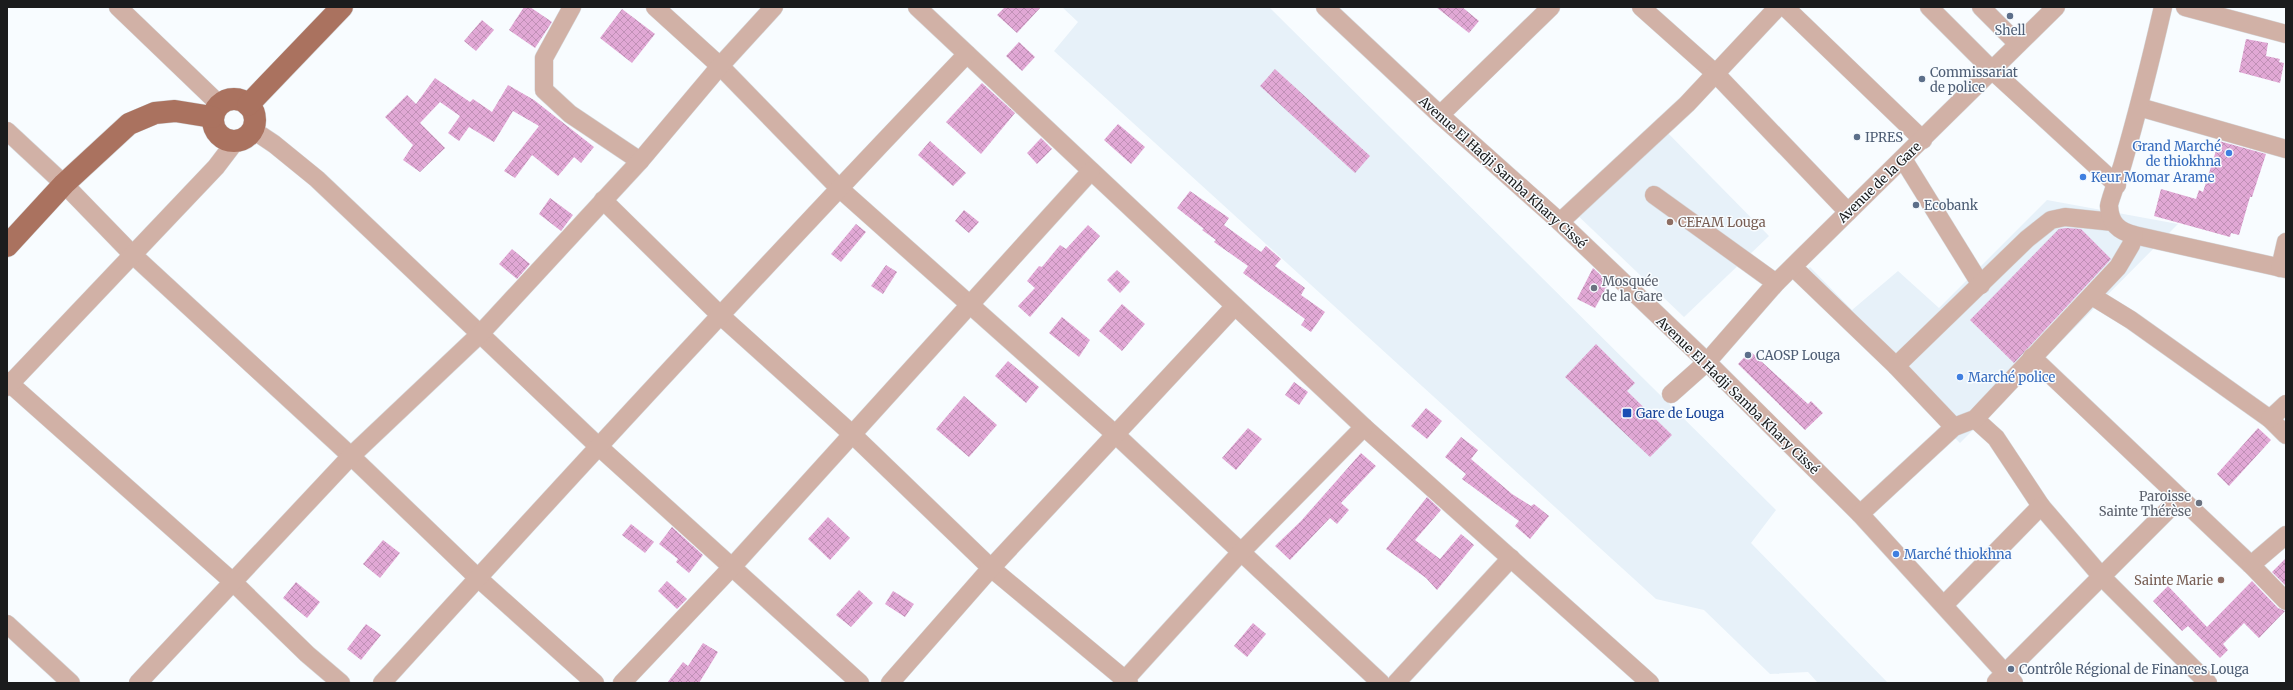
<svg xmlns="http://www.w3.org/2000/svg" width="2293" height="690" viewBox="0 0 2293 690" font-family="Merriweather,serif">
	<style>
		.built { fill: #e7f1f9 }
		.building { fill: url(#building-cross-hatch) }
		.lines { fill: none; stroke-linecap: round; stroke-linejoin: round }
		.minor-casing { stroke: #d5d8db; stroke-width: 19 }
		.major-casing { stroke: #d5d8db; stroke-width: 23 }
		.minor { stroke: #d1b1a6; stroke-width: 18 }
		.major { stroke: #aa725f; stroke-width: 22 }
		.service-dot { fill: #5c6f8a; stroke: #f8fcff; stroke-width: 1.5 }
		.shop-dot { fill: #3f7fe0; stroke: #f8fcff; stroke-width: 1.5 }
		.education-dot { fill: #8d6e63; stroke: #f8fcff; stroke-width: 1.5 }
		.worship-dot { fill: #6b7280; stroke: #f8fcff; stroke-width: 1.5 }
		.transit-dot { fill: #1a4fb4; stroke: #f8fcff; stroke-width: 1.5 }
		.labels { text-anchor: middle; stroke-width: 3; stroke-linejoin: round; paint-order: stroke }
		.service-label { font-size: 13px; fill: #4e5e75; stroke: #f8fcff; text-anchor: start }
		.shop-label { font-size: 13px; fill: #366cbe; stroke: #f8fcff; text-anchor: start }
		.street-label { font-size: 13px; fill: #1b1c1d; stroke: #f8fcff }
		.education-label { font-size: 13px; fill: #785e54; stroke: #f8fcff; text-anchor: start }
		.worship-label { font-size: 13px; fill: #5b616d; stroke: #f8fcff; text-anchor: start }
		.transit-label { font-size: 13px; fill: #164399; stroke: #f8fcff; text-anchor: start }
	</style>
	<defs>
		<pattern id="building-cross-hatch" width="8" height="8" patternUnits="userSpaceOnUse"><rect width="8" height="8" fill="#e1a8d5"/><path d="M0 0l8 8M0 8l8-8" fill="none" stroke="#c090b6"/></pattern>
	</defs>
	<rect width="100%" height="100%" fill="#f8fcff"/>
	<!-- built -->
	<g class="built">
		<path d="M 1062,7 L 1269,7 L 1776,510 L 1751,543 L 1888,683 L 1818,683 L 1808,672 L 1770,674 L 1704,610 L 1656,599 L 1054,51 L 1078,22 Z"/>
		<path d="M 1657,122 L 1769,236 L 1684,317 L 1571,209 Z"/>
		<path d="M 2047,200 L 2178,224 L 1960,443 L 1797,279 L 1810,267 L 1852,310 L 1898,271 L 1939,308 Z"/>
	</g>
	<!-- building -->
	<g class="building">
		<path d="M 524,7 L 530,7 L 552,22 L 535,48 L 509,30 Z"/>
		<path d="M 1005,7 L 1041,7 L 1017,33 L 997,15 Z"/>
		<path d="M 1436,7 L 1462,7 L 1479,21 L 1469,33 Z"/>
		<path d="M 622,9 L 655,34 L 632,63 L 600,38 Z"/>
		<path d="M 482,20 L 494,30 L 476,51 L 464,41 Z"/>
		<path d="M 2246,39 L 2268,43 L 2266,56 L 2280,59 L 2279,62 L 2284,63 L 2280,83 L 2239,72 Z"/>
		<path d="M 1019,42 L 1035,57 L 1022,71 L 1006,56 Z"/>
		<path d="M 1275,69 L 1370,156 L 1355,173 L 1260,86 Z"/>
		<path d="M 435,78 L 470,102 L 473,99 L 492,112 L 508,85 L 534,100 L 594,147 L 581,163 L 574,157 L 558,176 L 532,155 L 515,178 L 504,171 L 539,126 L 513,111 L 494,142 L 469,127 L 459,141 L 448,133 L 460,116 L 440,102 L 420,123 L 445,148 L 420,172 L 403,160 L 413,145 L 385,117 L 407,95 L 416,104 Z"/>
		<path d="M 982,83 L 1015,113 L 981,154 L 946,122 Z"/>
		<path d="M 1118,124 L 1145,147 L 1131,164 L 1104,140 Z"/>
		<path d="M 1041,138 L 1052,149 L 1037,164 L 1027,153 Z"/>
		<path d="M 930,141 L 966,173 L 953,186 L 918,155 Z"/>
		<path d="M 2219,141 L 2266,154 L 2252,197 L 2250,197 L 2239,235 L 2231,233 L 2230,237 L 2154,216 L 2161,189 L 2196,199 L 2199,190 L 2203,192 Z"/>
		<path d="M 1190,191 L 1229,218 L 1224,225 L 1261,252 L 1266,246 L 1281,259 L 1275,266 L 1305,288 L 1301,295 L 1325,312 L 1311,332 L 1301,325 L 1305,319 L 1243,273 L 1248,266 L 1214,242 L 1216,240 L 1202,230 L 1204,229 L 1177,208 Z"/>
		<path d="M 550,198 L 573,215 L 561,231 L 539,214 Z"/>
		<path d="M 964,210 L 979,222 L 969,233 L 955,221 Z"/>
		<path d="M 856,224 L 866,232 L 841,262 L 831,254 Z"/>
		<path d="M 1088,225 L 1100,236 L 1030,317 L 1018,306 L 1035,288 L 1027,281 L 1039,266 L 1042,267 L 1060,245 L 1066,249 Z"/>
		<path d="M 2066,228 L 2081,229 L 2111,259 L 2014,363 L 1970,320 L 2059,229 Z"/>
		<path d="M 512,249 L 530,264 L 517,279 L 499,264 Z"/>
		<path d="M 886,265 L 897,272 L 883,294 L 871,286 Z"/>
		<path d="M 1593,268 L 1609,283 L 1595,308 L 1577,299 Z"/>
		<path d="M 1117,270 L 1130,282 L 1120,293 L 1107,280 Z"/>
		<path d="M 1122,304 L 1145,324 L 1122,351 L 1099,331 Z"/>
		<path d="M 1062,317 L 1090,340 L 1079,357 L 1049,333 Z"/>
		<path d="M 1596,344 L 1635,383 L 1627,391 L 1672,435 L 1650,457 L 1565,377 Z"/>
		<path d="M 1750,351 L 1808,404 L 1811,401 L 1823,413 L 1805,430 L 1738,364 Z"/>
		<path d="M 1008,361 L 1039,387 L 1026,403 L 995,376 Z"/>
		<path d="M 1294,382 L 1308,392 L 1299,405 L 1285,395 Z"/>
		<path d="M 964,396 L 997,425 L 969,457 L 936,429 Z"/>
		<path d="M 1426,408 L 1442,421 L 1427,439 L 1411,426 Z"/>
		<path d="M 1248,428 L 1262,439 L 1236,470 L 1222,458 Z"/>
		<path d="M 2258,428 L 2271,440 L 2229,486 L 2217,474 Z"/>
		<path d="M 1461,437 L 1478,450 L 1471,459 L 1512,494 L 1531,506 L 1534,504 L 1549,516 L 1530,539 L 1515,526 L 1519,521 L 1462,479 L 1466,474 L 1445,457 Z"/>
		<path d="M 1361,453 L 1376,466 L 1341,503 L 1349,510 L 1337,524 L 1330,518 L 1290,560 L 1275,546 L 1301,521 Z"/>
		<path d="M 1427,497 L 1441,510 L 1415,540 L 1440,559 L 1461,534 L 1474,545 L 1437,590 L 1426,578 L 1386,549 Z"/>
		<path d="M 828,517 L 850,538 L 830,560 L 808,539 Z"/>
		<path d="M 631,524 L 654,542 L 645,553 L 622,535 Z"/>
		<path d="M 672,527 L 703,555 L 689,573 L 676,562 L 678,559 L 659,544 Z"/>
		<path d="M 383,540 L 400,553 L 380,578 L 363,564 Z"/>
		<path d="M 2286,558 L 2286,586 L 2272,572 Z"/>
		<path d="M 667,581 L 687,599 L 677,609 L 658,591 Z"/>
		<path d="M 2252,581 L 2278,608 L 2285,611 L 2259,638 L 2244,623 L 2223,644 L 2228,650 L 2220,658 L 2188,626 L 2182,631 L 2153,601 L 2168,586 L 2207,627 Z"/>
		<path d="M 296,582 L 320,602 L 307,618 L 283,598 Z"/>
		<path d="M 859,590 L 873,603 L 851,627 L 836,615 Z"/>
		<path d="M 893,591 L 914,604 L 905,617 L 885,604 Z"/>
		<path d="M 1253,623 L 1266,634 L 1247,657 L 1234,646 Z"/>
		<path d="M 366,624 L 381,635 L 361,660 L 347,649 Z"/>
		<path d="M 703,643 L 718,652 L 699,683 L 667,683 L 683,662 L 688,666 Z"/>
	</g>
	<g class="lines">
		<!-- minor casing -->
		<g class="minor-casing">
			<g id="minor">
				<path d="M 118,7 L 219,104"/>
				<path d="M 572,7 L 544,58 L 544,90 L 570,114 L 640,161"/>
				<path d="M 655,7 L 720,66 L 839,188 L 1115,434 L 1381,683"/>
				<path d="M 917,7 L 1364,427 L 1650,683"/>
				<path d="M 1325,7 L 1440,115 L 1560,222 L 1707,362 L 1860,514 L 2014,683"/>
				<path d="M 1641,7 L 1715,73 L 1848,212"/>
				<path d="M 1785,7 L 1923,140"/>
				<path d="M 1929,7 L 1993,71 L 2117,185"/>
				<path d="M 1981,7 L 2018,44"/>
				<path d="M 2185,7 L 2286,34"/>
				<path d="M 2139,107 L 2286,149"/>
				<path d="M 1440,115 L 1551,7"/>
				<path d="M 253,130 L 274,144 L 317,179 L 598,446 L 860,683"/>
				<path d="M 7,131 L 64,184 L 133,255 L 351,456 L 478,578 L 595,683"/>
				<path d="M 1903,159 L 1981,285"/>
				<path d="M 1654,195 L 1776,283"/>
				<path d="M 603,200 L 721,316 L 852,434 L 991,568 L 1129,683"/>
				<path d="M 1560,222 L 1687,104 L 1778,7"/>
				<path d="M 2134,235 L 2286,269"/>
				<path d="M 1793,267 L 1896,366 L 2027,239 L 2051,220 L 2065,217 L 2113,222"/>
				<path d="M 2280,268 L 2286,242"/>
				<path d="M 2092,296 L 2131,320 L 2270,419 L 2286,435"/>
				<path d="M 2032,357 L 2251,565 L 2286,601"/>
				<path d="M 1896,366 L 1954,427"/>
				<path d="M 7,381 L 233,582 L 307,654 L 341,683"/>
				<path d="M 7,387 L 216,167 L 235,142"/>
				<path d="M 1671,394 L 1707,362 L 1776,283 L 2056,7"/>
				<path d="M 1975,419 L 1996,438 L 2041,506"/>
				<path d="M 2270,419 L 2286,404"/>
				<path d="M 1860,514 L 1954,427 L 1975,419 L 2118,267 L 2131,245 L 2134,235 C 2119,231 2110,224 2109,206 C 2109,201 2121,171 2123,163 C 2138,111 2151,59 2163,7"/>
				<path d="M 2251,565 L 2286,535"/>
				<path d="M 1944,605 L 2041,506 L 2102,577 L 2208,683"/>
				<path d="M 7,624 L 71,683"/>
				<path d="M 1996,682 L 2180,498"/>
				<path d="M 138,683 L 351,456 L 480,334 L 640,161 L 720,66 L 774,7"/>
				<path d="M 382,683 C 575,471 769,261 967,54"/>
				<path d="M 622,683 L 732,567 L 1091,171"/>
				<path d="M 890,683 L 991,568 L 1235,306"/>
				<path d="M 1122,683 L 1242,551 L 1364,427"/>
				<path d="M 1396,683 L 1511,558"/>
			</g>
		</g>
		<!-- major casing -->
		<g class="major-casing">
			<g id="major">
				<circle cx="234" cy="120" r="21"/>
				<path d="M 248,105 L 342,7"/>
				<path d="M 7,246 L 64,184 L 129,124 L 155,113 L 175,111 L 212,117"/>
			</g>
		</g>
		<!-- minor -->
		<use href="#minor" class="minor"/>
		<!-- major -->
		<use href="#major" class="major"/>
	</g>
	<!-- markers -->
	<g class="service-dot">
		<circle cx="2010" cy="16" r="4"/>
		<circle cx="1922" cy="79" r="4"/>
		<circle cx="1857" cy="137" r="4"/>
		<circle cx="1916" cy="205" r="4"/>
		<circle cx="1748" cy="355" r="4"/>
		<circle cx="2011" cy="669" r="4"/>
	</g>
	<g class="shop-dot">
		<circle cx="2229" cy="153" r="4"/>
		<circle cx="2083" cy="177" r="4"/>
		<circle cx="1960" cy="377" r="4"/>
		<circle cx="1896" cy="554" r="4"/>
	</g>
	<g class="education-dot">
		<circle cx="1670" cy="222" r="4"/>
		<circle cx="2221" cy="580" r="4"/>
	</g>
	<g class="worship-dot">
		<circle cx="1594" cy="288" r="4"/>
		<circle cx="2199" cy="503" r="4"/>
	</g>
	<rect class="transit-dot" x="1622" y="408" width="10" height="10" rx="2"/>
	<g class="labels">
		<!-- service labels -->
		<g class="service-label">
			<text x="2010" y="35" text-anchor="middle">Shell</text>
			<text x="1930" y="77">Commissariat<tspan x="1930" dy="15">de police</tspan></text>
			<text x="1865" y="142">IPRES</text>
			<text x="1924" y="210">Ecobank</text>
			<text x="1756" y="360">CAOSP Louga</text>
			<text x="2019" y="674">Contrôle Régional de Finances Louga</text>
		</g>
		<!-- shop labels -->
		<g class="shop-label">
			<text x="2221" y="151" text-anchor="end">Grand Marché<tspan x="2221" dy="15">de thiokhna</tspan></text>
			<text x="2091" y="182">Keur Momar Arame</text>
			<text x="1968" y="382">Marché police</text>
			<text x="1904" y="559">Marché thiokhna</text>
		</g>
		<!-- street labels -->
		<g class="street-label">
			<text transform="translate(1503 172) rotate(42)" y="5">Avenue El Hadji Samba Khary Cissé</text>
			<text transform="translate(1879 182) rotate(-44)" y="5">Avenue de la Gare</text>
			<text transform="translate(1738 395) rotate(44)" y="5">Avenue El Hadji Samba Khary Cissé</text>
		</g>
		<!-- education labels -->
		<g class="education-label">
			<text x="1678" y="227">CEFAM Louga</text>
			<text x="2213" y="585" text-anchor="end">Sainte Marie</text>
		</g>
		<!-- worship labels -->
		<g class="worship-label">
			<text x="1602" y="286">Mosquée<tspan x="1602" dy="15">de la Gare</tspan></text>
			<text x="2191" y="501" text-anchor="end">Paroisse<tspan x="2191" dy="15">Sainte Thérèse</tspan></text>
		</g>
		<!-- transit labels -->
		<g class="transit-label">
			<text x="1636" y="418">Gare de Louga</text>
		</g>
	</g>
	<!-- border -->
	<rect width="2293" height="690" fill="none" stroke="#1b1c1d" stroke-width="16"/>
</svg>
